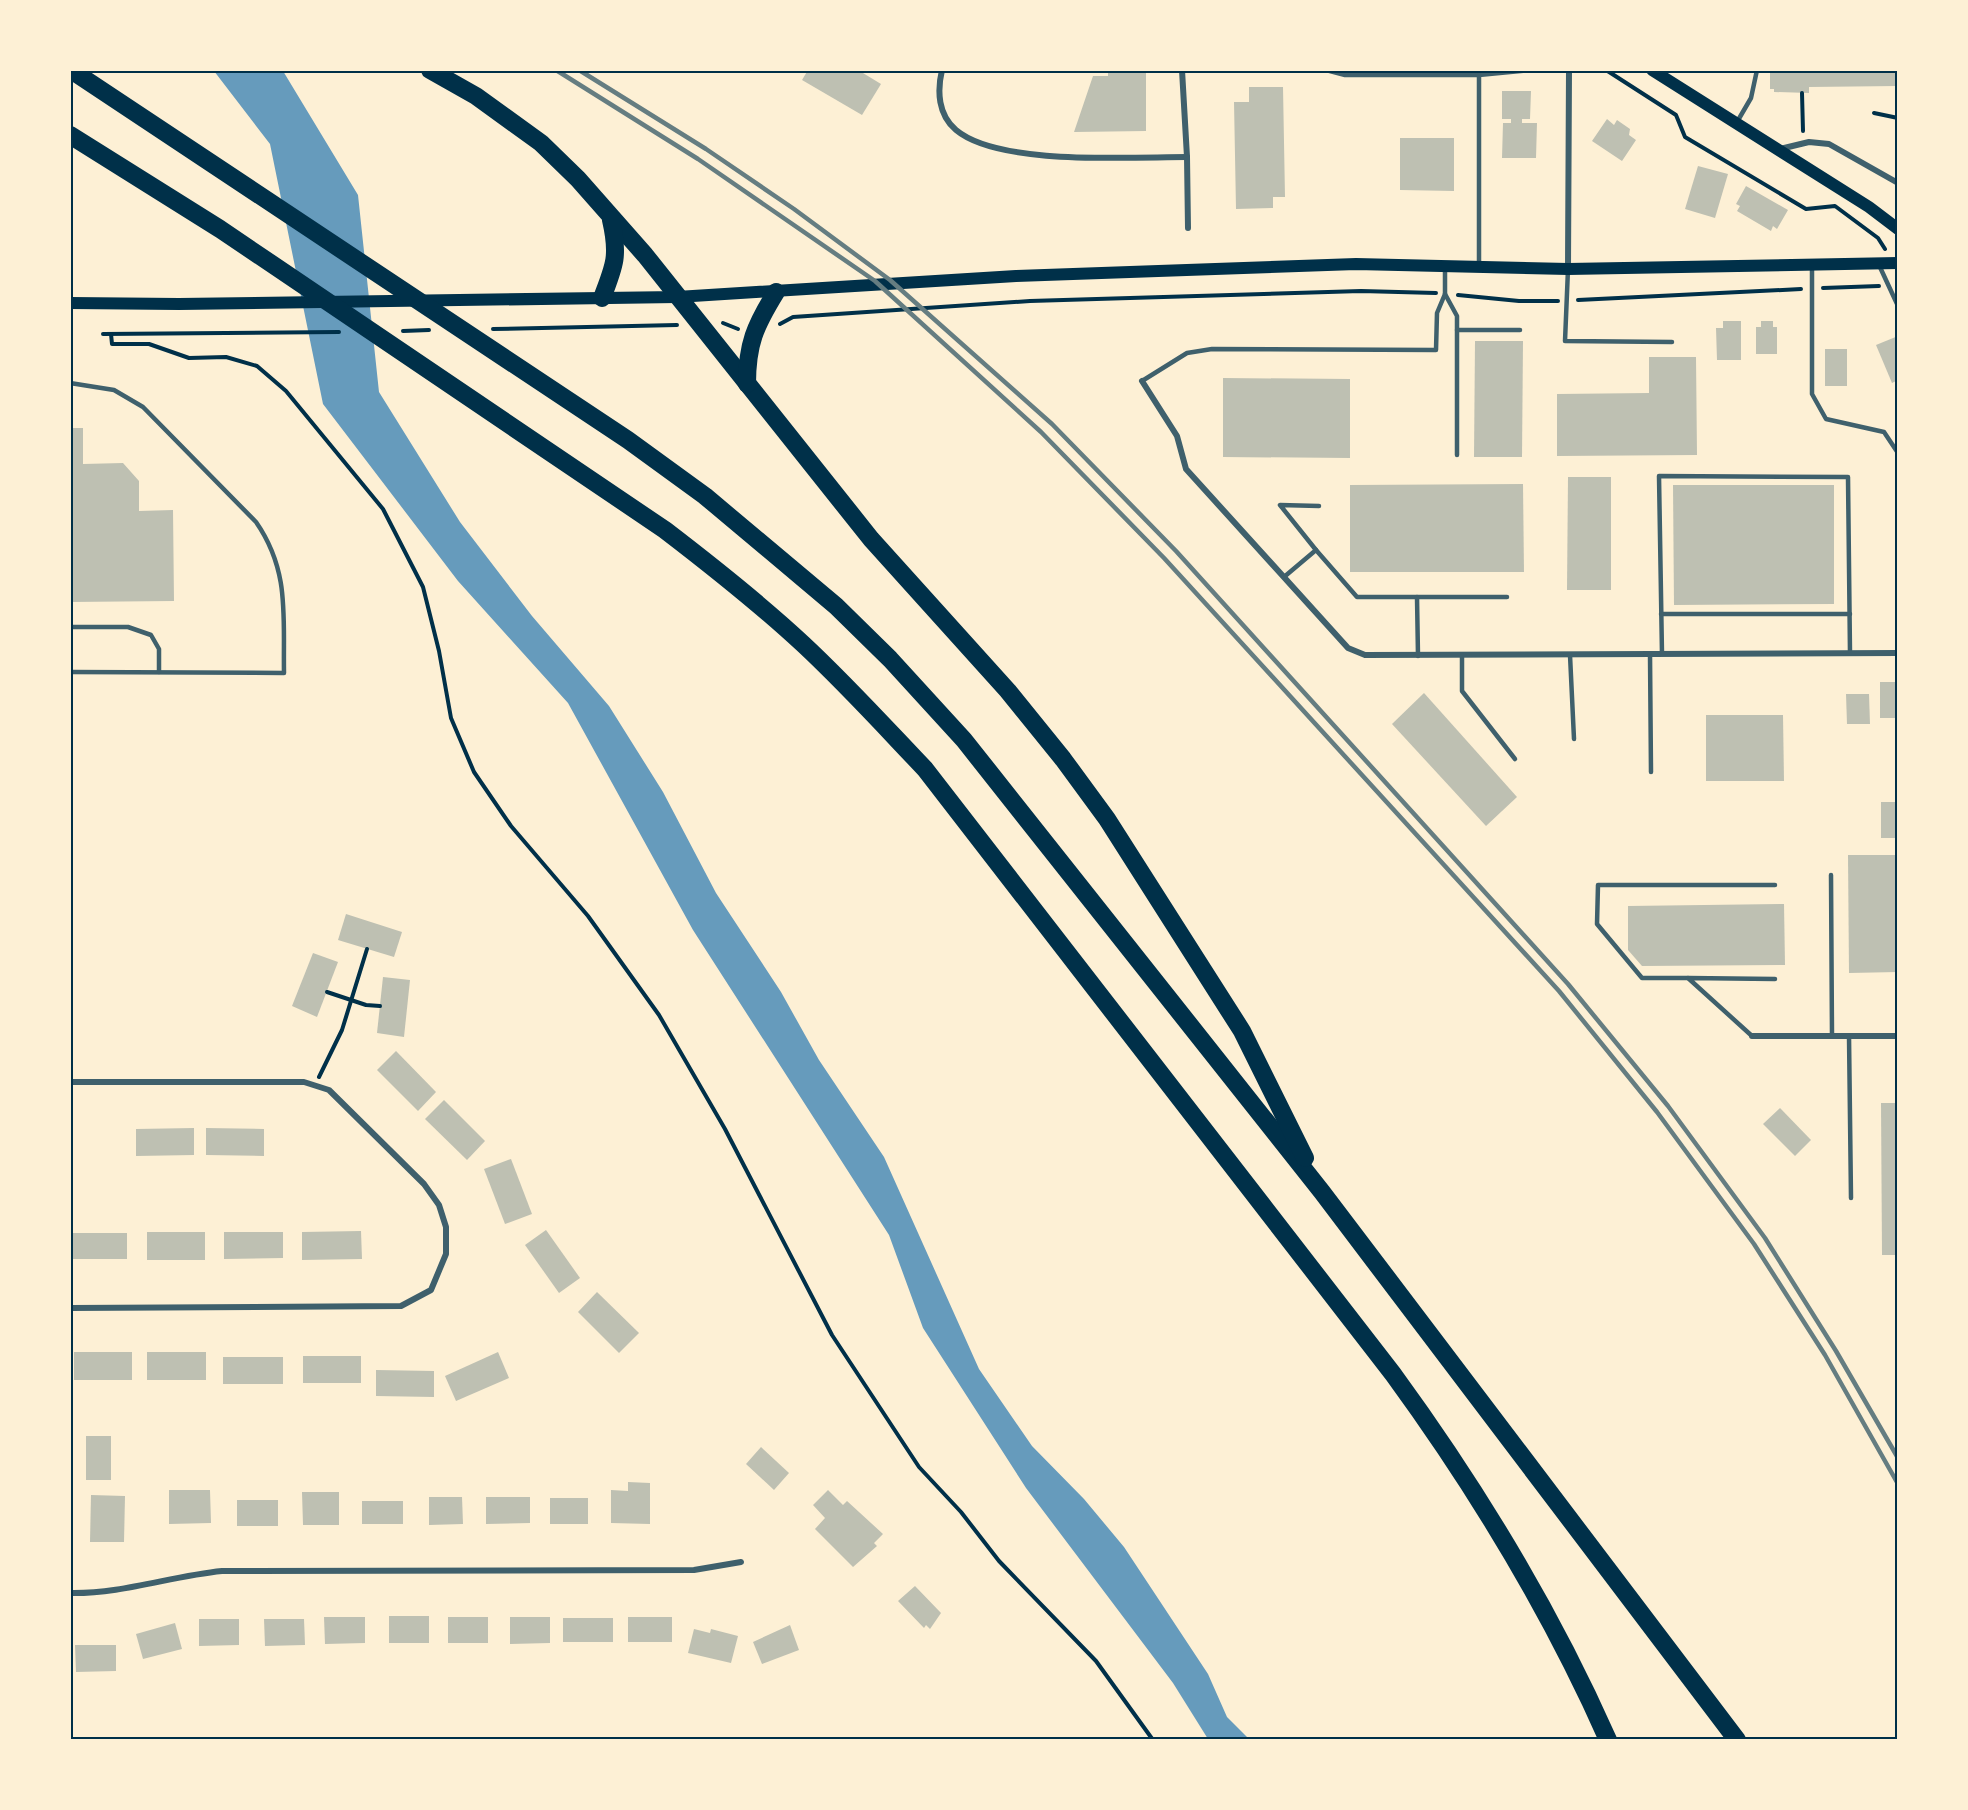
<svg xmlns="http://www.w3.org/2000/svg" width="1968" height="1810" viewBox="0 0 1968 1810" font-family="'Roboto Condensed',sans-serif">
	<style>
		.water { fill: #669bbc }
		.building { fill: #bec0b2 }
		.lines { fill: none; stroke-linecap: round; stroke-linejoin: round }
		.path { stroke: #003049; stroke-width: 4 }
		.service { stroke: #3f606c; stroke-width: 4.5 }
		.minor { stroke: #3f606c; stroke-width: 6 }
		.secondary { stroke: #003049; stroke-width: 12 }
		.motorway { stroke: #003049; stroke-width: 18 }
		.rail { stroke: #657d81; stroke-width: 4.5 }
		.neatline { fill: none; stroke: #003049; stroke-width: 2 }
	</style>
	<rect width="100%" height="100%" fill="#fdf0d5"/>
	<!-- water -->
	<path class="water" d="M 214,71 L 283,71 L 358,195 L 379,392 L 460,522 L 532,616 L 609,706 L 663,792 L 716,893 L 781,992 L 819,1060 L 884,1157 L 979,1369 L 1032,1446 L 1084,1499 L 1124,1547 L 1208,1674 L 1227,1717 L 1249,1739 L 1208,1739 L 1173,1683 L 1026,1488 L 923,1328 L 889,1235 L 693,930 L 568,703 L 458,581 L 323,404 L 270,144 Z"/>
	<!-- building -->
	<g class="building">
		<path d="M 808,70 L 858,70 L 881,84 L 862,115 L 802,80 Z"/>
		<path d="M 1108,70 L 1146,70 L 1146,131 L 1074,132 L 1093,76 L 1108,76 Z"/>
		<path d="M 1770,70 L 1898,70 L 1897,86 L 1809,87 L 1809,93 L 1774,92 L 1774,89 L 1770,89 Z"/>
		<path d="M 1249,87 L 1283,87 L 1285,197 L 1273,197 L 1273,208 L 1236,209 L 1234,102 L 1249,102 Z"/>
		<path d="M 1502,91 L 1531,91 L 1530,119 L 1522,119 L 1522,123 L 1537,123 L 1536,158 L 1502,158 L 1503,123 L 1511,123 L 1511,119 L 1502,119 Z"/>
		<path d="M 1607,119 L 1614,125 L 1617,120 L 1630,129 L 1629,135 L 1636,140 L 1622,161 L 1592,141 Z"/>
		<path d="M 1400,138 L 1454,138 L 1454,191 L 1400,190 Z"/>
		<path d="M 1698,166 L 1728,174 L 1715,218 L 1685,209 Z"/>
		<path d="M 1746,186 L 1788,210 L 1777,229 L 1773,226 L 1771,231 L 1737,211 L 1740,206 L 1736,204 Z"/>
		<path d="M 1723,321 L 1741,321 L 1741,360 L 1717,360 L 1716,328 L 1723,328 Z"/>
		<path d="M 1761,321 L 1773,321 L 1773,327 L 1777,327 L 1777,354 L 1756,354 L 1756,327 L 1761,327 Z"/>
		<path d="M 1898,336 L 1898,380 L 1892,383 L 1876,345 Z"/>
		<path d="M 1475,341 L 1523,341 L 1522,457 L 1474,457 Z"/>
		<rect x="1825" y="349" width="22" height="37"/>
		<path d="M 1649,357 L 1696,357 L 1697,455 L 1557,456 L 1557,394 L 1649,393 Z"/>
		<path d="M 1223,378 L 1350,379 L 1350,458 L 1223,457 Z"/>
		<path d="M 70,428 L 83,428 L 83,464 L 123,463 L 139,481 L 139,511 L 173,510 L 174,601 L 70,602 Z"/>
		<path d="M 1568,477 L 1611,477 L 1611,590 L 1567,590 Z"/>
		<path d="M 1523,484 L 1524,572 L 1350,572 L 1350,485 Z"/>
		<path d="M 1673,485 L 1834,485 L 1834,604 L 1674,605 Z"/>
		<rect x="1880" y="682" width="18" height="36"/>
		<path d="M 1424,693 L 1517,797 L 1486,826 L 1392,724 Z"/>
		<path d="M 1846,694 L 1869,694 L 1870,724 L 1847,724 Z"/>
		<path d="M 1706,715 L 1783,715 L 1784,781 L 1706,781 Z"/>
		<rect x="1881" y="802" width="17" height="36"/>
		<path d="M 1848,855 L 1898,855 L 1898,972 L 1849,973 Z"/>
		<path d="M 1784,904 L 1785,965 L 1642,966 L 1628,950 L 1628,906 Z"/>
		<path d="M 346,914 L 402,932 L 394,957 L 338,940 Z"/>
		<path d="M 313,953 L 338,962 L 317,1017 L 292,1006 Z"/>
		<path d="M 383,977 L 410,980 L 404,1037 L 377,1033 Z"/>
		<path d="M 396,1051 L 436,1092 L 418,1111 L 377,1070 Z"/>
		<path d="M 444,1100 L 485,1141 L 467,1160 L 425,1119 Z"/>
		<path d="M 1881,1103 L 1898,1103 L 1898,1255 L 1882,1255 Z"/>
		<path d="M 1780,1108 L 1811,1140 L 1795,1156 L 1763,1124 Z"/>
		<path d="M 194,1128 L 194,1155 L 136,1156 L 136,1129 Z"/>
		<path d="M 206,1128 L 264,1129 L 264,1156 L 206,1155 Z"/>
		<path d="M 511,1159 L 532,1214 L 505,1224 L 484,1169 Z"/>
		<path d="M 546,1230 L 580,1278 L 559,1293 L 525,1245 Z"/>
		<path d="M 361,1231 L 362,1259 L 302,1260 L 302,1232 Z"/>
		<rect x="147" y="1232" width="58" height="28"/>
		<path d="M 224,1232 L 283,1232 L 283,1258 L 224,1259 Z"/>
		<rect x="70" y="1233" width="57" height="26"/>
		<path d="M 597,1292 L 639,1333 L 619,1353 L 578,1312 Z"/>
		<rect x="74" y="1352" width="58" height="28"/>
		<rect x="147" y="1352" width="59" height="28"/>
		<path d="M 498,1352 L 509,1378 L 456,1401 L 445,1376 Z"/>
		<rect x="303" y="1356" width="58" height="27"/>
		<rect x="223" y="1357" width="60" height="27"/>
		<path d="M 376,1370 L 434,1371 L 434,1397 L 376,1396 Z"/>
		<rect x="86" y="1436" width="25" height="44"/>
		<path d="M 761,1447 L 789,1473 L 774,1490 L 746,1464 Z"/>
		<path d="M 628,1482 L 650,1483 L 650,1524 L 611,1523 L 611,1490 L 628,1491 Z"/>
		<path d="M 169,1490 L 210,1490 L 211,1523 L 169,1524 Z"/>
		<path d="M 828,1490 L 843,1505 L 847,1501 L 883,1534 L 874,1543 L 877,1546 L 853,1567 L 815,1529 L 825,1518 L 813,1505 Z"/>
		<path d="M 302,1492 L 339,1492 L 339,1525 L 303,1525 Z"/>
		<path d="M 91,1495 L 125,1496 L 124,1542 L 90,1542 Z"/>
		<path d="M 429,1497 L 462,1497 L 463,1524 L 429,1525 Z"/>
		<path d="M 486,1497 L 530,1497 L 530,1523 L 486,1524 Z"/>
		<rect x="550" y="1498" width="38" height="26"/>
		<rect x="237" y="1500" width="41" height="26"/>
		<rect x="362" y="1501" width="41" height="23"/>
		<path d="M 915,1586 L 941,1613 L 930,1629 L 926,1625 L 924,1628 L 898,1601 Z"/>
		<rect x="389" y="1616" width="40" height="27"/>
		<path d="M 324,1617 L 365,1617 L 365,1643 L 325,1644 Z"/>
		<rect x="448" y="1617" width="40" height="26"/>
		<path d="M 510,1617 L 550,1617 L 550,1643 L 510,1644 Z"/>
		<rect x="628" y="1617" width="44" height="25"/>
		<rect x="563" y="1618" width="50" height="24"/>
		<path d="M 199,1619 L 239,1619 L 239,1645 L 199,1646 Z"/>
		<path d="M 264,1619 L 304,1619 L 305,1645 L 265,1646 Z"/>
		<path d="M 175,1623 L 182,1649 L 143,1659 L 136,1634 Z"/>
		<path d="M 790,1625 L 799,1650 L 762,1664 L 753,1642 Z"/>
		<path d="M 694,1629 L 710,1633 L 711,1629 L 738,1636 L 731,1663 L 688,1653 Z"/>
		<path d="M 75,1645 L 116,1645 L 116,1671 L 76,1672 Z"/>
	</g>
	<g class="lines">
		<!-- path -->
		<g class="path">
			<path d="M 1606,70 L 1676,115 L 1685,137 L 1806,209 L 1835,206 L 1878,238 L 1885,249"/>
			<path d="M 1802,93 L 1803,131"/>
			<path d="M 1874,113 L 1898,118"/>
			<path d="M 1823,288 L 1879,286"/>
			<path d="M 1458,295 L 1519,301 L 1558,301"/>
			<path d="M 1578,300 L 1801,289"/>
			<path d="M 723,323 L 738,329"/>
			<path d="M 780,324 L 793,317 L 1030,301 L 1361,291 L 1436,293"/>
			<path d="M 493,329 L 677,325"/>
			<path d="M 403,331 L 429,330"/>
			<path d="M 103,334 L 339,332"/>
			<path d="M 111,334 L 112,344 L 149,344 L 189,358 L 226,357 L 257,366 L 286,391 L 383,509 L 423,587 L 439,651 L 451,718 L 474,772 L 511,826 L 588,916 L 659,1015 L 725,1129 L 832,1335 L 919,1467 L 961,1512 L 999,1561 L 1096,1661 L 1153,1740"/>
			<path d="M 327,992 L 366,1005 L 380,1006"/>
			<path d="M 319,1077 L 342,1030 L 367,949"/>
		</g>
		<!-- service -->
		<g class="service">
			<path d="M 1326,70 L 1345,75 L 1479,75 L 1530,70"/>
			<path d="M 1737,122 L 1751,98 L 1757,70"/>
			<path d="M 1479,265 L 1479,75"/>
			<path d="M 1879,265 L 1898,306"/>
			<path d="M 1812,267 L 1812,394 L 1826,419 L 1884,432 L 1898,453"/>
			<path d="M 1568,269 L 1565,341 L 1672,342"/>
			<path d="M 1445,294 L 1457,316 L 1457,455"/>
			<path d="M 1457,330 L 1520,330"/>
			<path d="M 1142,381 L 1187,353 L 1212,349 L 1436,350 L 1437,313 L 1445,294 L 1445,266"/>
			<path d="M 70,383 L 114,390 L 143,407 L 256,522 C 290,571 283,616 284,673 L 70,672"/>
			<path d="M 1316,550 L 1357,597 L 1507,597"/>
			<path d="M 1284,577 L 1316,550 L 1280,505 L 1319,506"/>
			<path d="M 1417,597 L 1418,656"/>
			<path d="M 1661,614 L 1850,614"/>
			<path d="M 70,627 L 128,627 L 151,635 L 159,649 L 159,672"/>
			<path d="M 1650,654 L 1651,772"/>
			<path d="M 1662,654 L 1659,476 L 1848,477 L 1850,653"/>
			<path d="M 1462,655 L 1462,691 L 1515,759"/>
			<path d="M 1570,655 L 1574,739"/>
			<path d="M 1831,875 L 1832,1036"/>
			<path d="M 1688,978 L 1642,978 L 1597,924 L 1598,885 L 1775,885"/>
			<path d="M 1752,1036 L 1688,978 L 1775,979"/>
			<path d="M 1849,1036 L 1851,1198"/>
		</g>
		<!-- minor -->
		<g class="minor">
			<path d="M 942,70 C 937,91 938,115 956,130 C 999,166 1130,157 1187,157"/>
			<path d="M 1182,70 L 1187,157 L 1188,228"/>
			<path d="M 1780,149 L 1809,142 L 1829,144 L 1898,183"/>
			<path d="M 1568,268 L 1569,70"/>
			<path d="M 1142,381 L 1177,436 L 1186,469 L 1348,648 L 1365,655 L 1898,653"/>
			<path d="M 1752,1036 L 1898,1036"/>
			<path d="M 70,1082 L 304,1082 L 329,1090 L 424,1184 L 439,1205 L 446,1227 L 446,1254 L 431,1290 L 401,1306 L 70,1308"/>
			<path d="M 70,1593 C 122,1594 171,1576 222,1571 L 694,1570 L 741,1562"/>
		</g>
		<!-- secondary -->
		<g class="secondary">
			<path d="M 1652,70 L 1869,207 L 1898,229"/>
			<path d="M 70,303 L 179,304 L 677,297 L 1016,276 L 1356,264 L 1568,269 L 1898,263"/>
		</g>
		<!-- motorway -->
		<g class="motorway">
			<path d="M 71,70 L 628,440 L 705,496 L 836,606 L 890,659 L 964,740 L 1322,1192 L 1737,1740"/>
			<path d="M 430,70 L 476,96 L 541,143 L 578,179 L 645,255 L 871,539 L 1008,691 L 1063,759 L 1107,819 L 1242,1031 L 1305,1158"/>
			<path d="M 70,135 L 220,229 L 665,530 C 712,566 759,603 803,644 C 846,684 885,727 925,769 L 1393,1374 C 1477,1489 1550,1609 1608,1740"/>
			<path d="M 602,298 C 615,265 619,255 611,220"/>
			<path d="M 747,384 C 747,344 755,326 776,292"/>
		</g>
		<!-- rail -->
		<g class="rail">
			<path d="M 556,70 L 698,159 L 875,281 L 1041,432 L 1164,558 L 1559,991 L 1657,1112 L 1754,1244 L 1825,1355 L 1898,1484"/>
			<path d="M 579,70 L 706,149 L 794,209 L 890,280 L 1052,424 L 1176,551 L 1568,984 L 1668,1106 L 1765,1238 L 1836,1351 L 1898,1458"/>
		</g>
	</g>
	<!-- border -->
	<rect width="1968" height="1810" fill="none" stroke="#fdf0d5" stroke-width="144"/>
	<rect x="72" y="72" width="1824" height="1666" class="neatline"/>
</svg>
